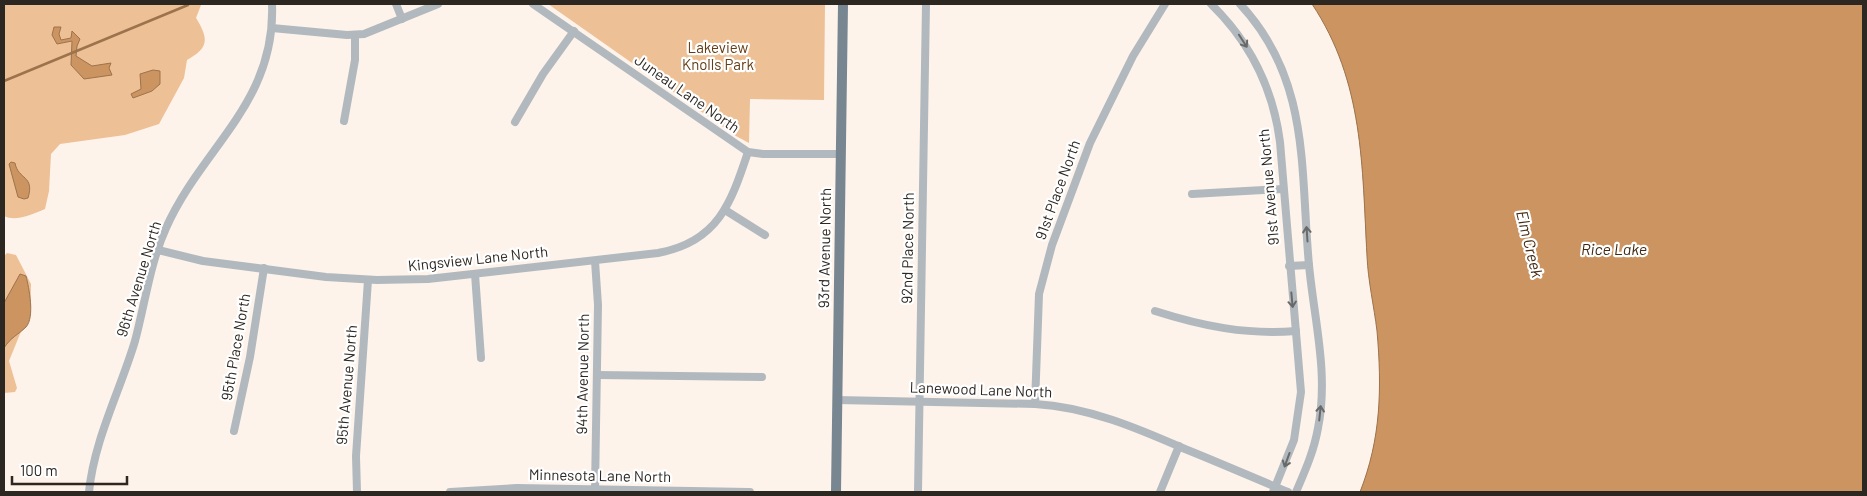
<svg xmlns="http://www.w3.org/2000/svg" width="1867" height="496" viewBox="0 0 1867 496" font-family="Barlow,sans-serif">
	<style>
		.green { fill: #eec096 }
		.water { fill: #cb9460; stroke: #9c734d }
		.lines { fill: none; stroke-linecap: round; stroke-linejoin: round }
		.stream { stroke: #9c734d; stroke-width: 2.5 }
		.minor { stroke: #b1b9bf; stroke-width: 8 }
		.major { stroke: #788691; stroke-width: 10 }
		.oneway { stroke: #686968 }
		.labels { text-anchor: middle; stroke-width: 4.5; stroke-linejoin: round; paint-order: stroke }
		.park-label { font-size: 15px; fill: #633d15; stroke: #fff }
		.street-label { font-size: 15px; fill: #2d2721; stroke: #fff }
		.water-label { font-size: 16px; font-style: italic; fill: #412912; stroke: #fff }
	</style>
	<rect width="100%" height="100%" fill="#fef3ea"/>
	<!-- green -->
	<g class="green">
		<path d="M 4,4 L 204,4 L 201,5 L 196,18 C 209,39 209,48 187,60 L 184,78 L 159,124 L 125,135 L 60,144 L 51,154 L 49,191 L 45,209 C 33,214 16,222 4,216 Z"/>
		<path d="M 548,4 L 825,4 L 824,100 L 750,99 L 749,143 L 736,136 Z"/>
		<path d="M 7,253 L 16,255 L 31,284 L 30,320 L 22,329 L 9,361 L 17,388 L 15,392 L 4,393 L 4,256 Z"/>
	</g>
	<!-- water -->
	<g class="water">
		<path d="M 1312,4 L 1863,4 L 1863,492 L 1360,492 C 1381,439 1382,388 1377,331 C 1374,306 1368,281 1367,256 C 1362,166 1364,82 1312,4 Z"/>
		<path d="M 54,27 L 61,27 L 59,34 L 61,40 L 71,38 L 72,31 L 80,39 L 77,46 L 76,56 L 92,66 L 111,63 L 109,68 L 112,75 L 84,79 L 71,65 L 72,41 L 57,44 L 52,35 Z"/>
		<path d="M 153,70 L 160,71 L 160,84 L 152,91 L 133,98 L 131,94 L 141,89 L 140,74 Z"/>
		<path d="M 11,162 L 15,163 C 18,180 35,175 28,198 L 24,199 L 18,197 L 9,164 Z"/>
		<path d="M 20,274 L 26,276 C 29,288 35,317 26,327 C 18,335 11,337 4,348 L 4,303 Z"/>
	</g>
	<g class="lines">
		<!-- stream -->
		<path class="stream" d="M 4,81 L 188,5"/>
		<!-- minor -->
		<g class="minor">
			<path d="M 396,4 L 402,19"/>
			<path d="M 533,4 L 748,152 L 763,154 L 841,154"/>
			<path d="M 1211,4 C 1250,42 1273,88 1280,142 L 1301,392 L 1294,440 L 1273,492"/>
			<path d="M 1240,4 C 1311,80 1300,170 1309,265 C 1314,319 1329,374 1318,428 C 1314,451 1305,471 1296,492"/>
			<path d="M 272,28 L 347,35 L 364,34 L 438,4"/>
			<path d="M 344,121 L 355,60 L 355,35"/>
			<path d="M 515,122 L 543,74 L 574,31"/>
			<path d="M 1192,194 L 1283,189"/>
			<path d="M 725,210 L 765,235"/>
			<path d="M 158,250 L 203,261 L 326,277 L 377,280 L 428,279 L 658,253 C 718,242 731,203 748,152"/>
			<path d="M 595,261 L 598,305 L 595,489"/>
			<path d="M 1289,266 L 1309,265"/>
			<path d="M 475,274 L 481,358"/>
			<path d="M 1155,311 C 1202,326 1246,335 1296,331"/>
			<path d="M 597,375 L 762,377"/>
			<path d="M 837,400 L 1035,404 C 1088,407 1137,428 1185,449 C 1220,463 1254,478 1288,492"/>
			<path d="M 1035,404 L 1039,294 L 1052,245 L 1090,143 L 1133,56 L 1165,4"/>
			<path d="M 234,431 L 250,357 L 264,268"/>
			<path d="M 89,492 C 94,440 120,391 135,341 C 145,304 150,263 166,228 C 202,147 276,103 272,4"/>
			<path d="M 357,492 L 356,456 L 368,280"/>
			<path d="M 450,492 L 517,488 L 750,492"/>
			<path d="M 918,492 L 926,4"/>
			<path d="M 1160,492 L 1179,446"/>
		</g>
		<!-- major -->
		<path class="major" d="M 836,492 L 843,4"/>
	</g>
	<!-- one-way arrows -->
	<defs><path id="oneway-shaft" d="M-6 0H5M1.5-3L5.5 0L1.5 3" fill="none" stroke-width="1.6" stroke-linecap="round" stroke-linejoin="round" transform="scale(1.25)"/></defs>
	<g class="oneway">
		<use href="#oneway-shaft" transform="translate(1243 41) rotate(57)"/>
		<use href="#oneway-shaft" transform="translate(1307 234) rotate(-94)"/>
		<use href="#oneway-shaft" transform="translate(1292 300) rotate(85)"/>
		<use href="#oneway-shaft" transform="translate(1320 413) rotate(-84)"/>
		<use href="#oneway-shaft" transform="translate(1287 460) rotate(110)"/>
	</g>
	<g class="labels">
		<!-- park labels -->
		<g class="park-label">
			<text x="718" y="53">Lakeview<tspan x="718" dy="17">Knolls Park</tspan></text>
		</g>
		<!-- street labels -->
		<g class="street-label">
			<text transform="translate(687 94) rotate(35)" y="5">Juneau Lane North</text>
			<text transform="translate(1269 187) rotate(-95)" y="5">91st Avenue North</text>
			<text transform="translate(1058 190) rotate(-70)" y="5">91st Place North</text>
			<text transform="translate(825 248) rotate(-89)" y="5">93rd Avenue North</text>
			<text transform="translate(908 248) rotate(-89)" y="5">92nd Place North</text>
			<text transform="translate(478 259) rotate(-6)" y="5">Kingsview Lane North</text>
			<text transform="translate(139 279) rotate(-73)" y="5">96th Avenue North</text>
			<text transform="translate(236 347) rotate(-80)" y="5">95th Place North</text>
			<text transform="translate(583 374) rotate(-89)" y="5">94th Avenue North</text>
			<text transform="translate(347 385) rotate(-85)" y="5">95th Avenue North</text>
			<text transform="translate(981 390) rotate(2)" y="5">Lanewood Lane North</text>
			<text transform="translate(600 476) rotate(1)" y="5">Minnesota Lane North</text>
		</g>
		<!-- water labels -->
		<g class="water-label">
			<text transform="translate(1530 244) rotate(76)" y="6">Elm Creek</text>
			<text x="1614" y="255">Rice Lake</text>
		</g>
	</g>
	<!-- border -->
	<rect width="1867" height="496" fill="none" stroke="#2d2721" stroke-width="10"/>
	<!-- scale -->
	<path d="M12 476v8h115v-8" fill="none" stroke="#2d2721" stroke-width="2.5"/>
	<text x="20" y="476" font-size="15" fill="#2d2721" stroke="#ffffff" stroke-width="4" paint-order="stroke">100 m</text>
</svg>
